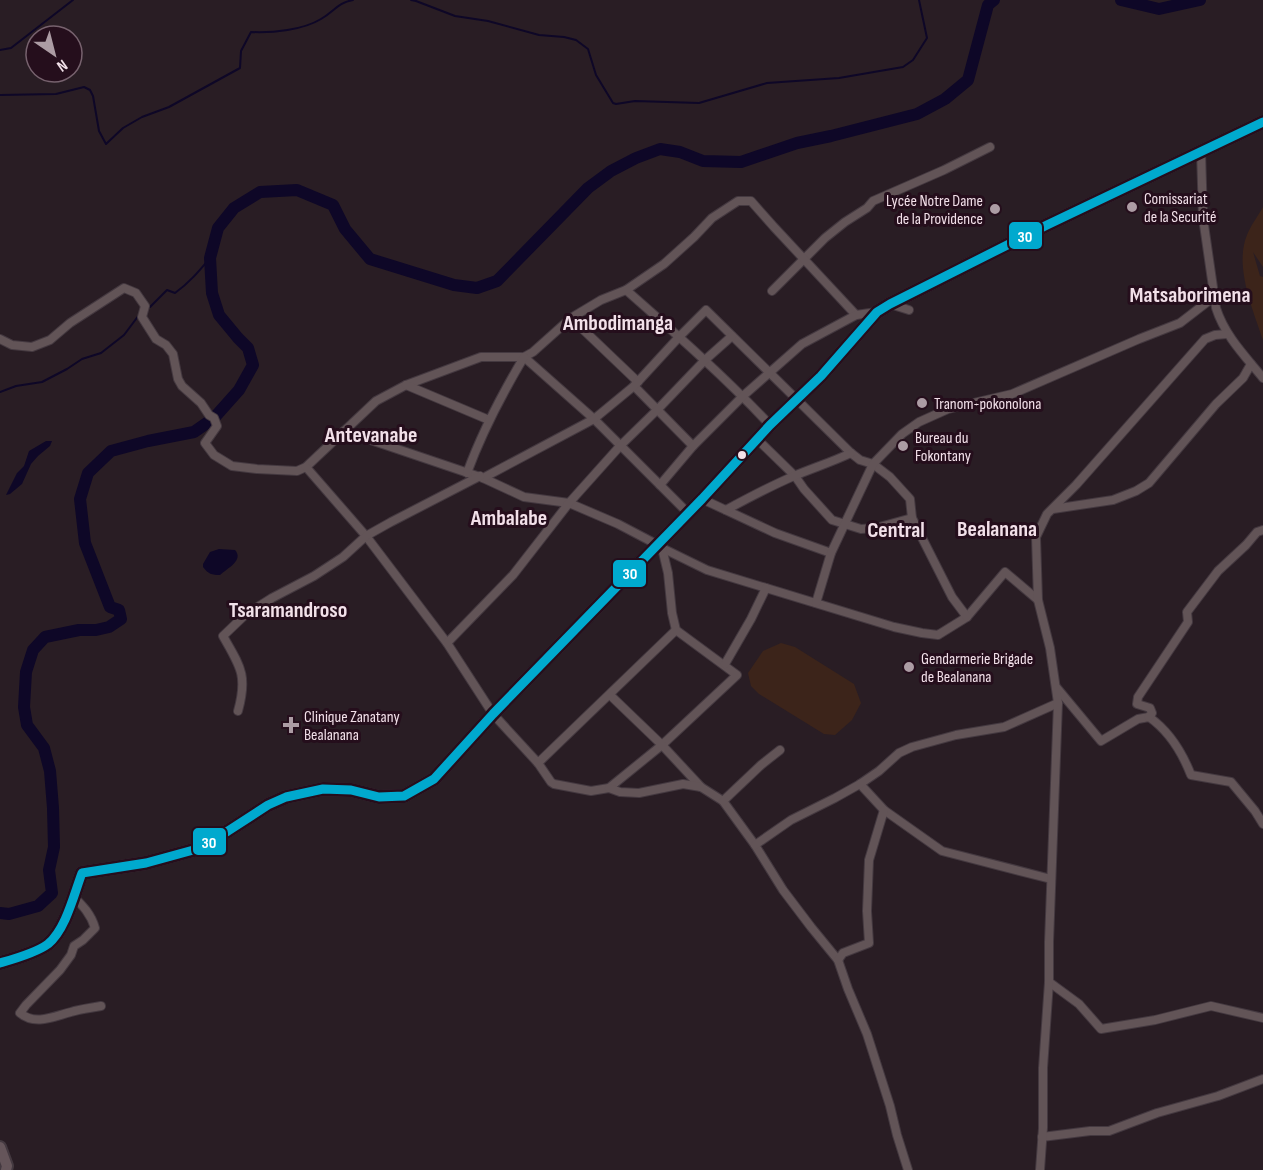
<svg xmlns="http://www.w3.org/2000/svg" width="1263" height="1170" viewBox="0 0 1263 1170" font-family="'Sofia Sans Condensed',sans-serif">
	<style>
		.green { fill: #3c241a }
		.water { fill: #0e0727 }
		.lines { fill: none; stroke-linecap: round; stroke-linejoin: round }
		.stream { stroke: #0e0727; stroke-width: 2 }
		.river { stroke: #0e0727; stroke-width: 12 }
		.street-casing { stroke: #443940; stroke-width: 10 }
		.secondary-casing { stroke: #443940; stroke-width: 14 }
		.street { stroke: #625457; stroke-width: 8 }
		.secondary { stroke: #65555a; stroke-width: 10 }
		.bus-1-casing { stroke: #250e1c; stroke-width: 14 }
		.bus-1 { stroke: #00a9ce; stroke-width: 9 }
		.poi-dot { fill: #ac9ca4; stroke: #250e1c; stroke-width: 2 }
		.bus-dot { fill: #f2e0e9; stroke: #250e1c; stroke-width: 2 }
		.labels { text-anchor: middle; stroke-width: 6; stroke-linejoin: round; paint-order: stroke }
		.poi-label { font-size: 16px; fill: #f2e0e9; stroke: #250e1c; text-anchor: start }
		.district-label { font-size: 22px; font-weight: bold; fill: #f2e0e9; stroke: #250e1c }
		.line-badge { stroke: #250e1c; stroke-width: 2 }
		.badge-label { font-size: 16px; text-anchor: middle; font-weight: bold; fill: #fff }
	</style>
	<rect width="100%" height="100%" fill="#291d24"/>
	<!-- green -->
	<g class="green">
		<path d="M 1263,207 L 1263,267 L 1253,252 L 1260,276 L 1263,277 L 1263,340 C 1253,310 1234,266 1247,235 C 1251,225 1258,216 1263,207 Z"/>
		<path d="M 781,643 L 795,647 L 854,684 L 861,703 L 852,720 L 835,735 L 824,734 L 759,694 L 751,686 L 748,673 L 763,651 Z"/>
	</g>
	<!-- water -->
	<g class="water">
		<path d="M 46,441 L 52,441 L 50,446 L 38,456 L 31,464 L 22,484 L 10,494 L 6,495 L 17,473 L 24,466 L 29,451 Z"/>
		<path d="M 219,549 L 235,550 C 244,560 228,568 220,575 C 212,575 208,574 203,567 L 203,564 L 210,552 Z"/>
	</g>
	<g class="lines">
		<!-- stream -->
		<g class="stream">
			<path d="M 411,0 L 416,1 L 455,16 L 488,21 L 539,35 L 564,37 L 576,40 L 588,49 L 596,75 L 613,103 L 616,104 L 635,101 L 699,103 L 767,83 L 839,78 L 903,67 L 913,60 L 927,38 L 919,0"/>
			<path d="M 0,50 L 11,48 L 73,0"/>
			<path d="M 0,95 L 56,94 L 84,87 L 90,90 L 93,96 L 99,131 L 106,144 L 123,128 L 142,117 L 169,107 L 240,68 L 241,51 L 251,32 C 273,33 303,30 321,19 C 335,11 337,3 353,0"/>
			<path d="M 150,307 L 167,290 L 175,293 C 189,283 199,271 210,258"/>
			<path d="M 0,392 L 16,386 L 42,382 L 67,369 L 82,359 L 101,353 L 124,335 L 139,315"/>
		</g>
		<!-- river -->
		<g class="river">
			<path d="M 1121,0 L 1159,9 L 1200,0"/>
			<path d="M 0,913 L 9,914 L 38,906 L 52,893 L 49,870 L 54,847 L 53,808 L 50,771 L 44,748 L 27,725 L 24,707 L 26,672 L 33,650 L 45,637 L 79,630 L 96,630 L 109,627 L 121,619 L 119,610 L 110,607 L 85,543 L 80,499 L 88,473 L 111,451 L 148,441 L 194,432 L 214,418 L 239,390 L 253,365 L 248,348 L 238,338 L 219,315 L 212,293 L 210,258 L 218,228 L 234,208 L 260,192 L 297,190 L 333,205 L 345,229 L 370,259 L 454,285 L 477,288 L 497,281 L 588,188 L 611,171 L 636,158 L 660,149 L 680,152 L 703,161 L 741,162 L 797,143 L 831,136 L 917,114 L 945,99 L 968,80 L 988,5 L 994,0"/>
		</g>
		<!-- street casing -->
		<g class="street-casing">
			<g id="street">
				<path d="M 1201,151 L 1203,218 L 1216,308 C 1225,336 1245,356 1263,378"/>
				<path d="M 626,290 C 676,334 725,377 770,425"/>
				<path d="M 772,291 L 825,238 L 845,222 L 867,208 L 873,201 L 944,170 L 990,147"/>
				<path d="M 890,304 L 909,310"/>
				<path d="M 571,318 L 638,382"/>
				<path d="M 0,339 L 12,345 L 32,347 L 50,340 L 70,323 L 124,288 L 136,293 L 145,306 L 142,317 L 156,339 L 166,345 L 173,354 L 178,379 L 182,386 L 201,403 L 209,415 L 214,418 L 217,426 L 205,443 L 214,455 L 232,466 L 257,469 L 297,471 L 306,467 L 376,401 L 406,385 L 481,357 L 524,357 L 533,352 L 571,318 L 601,300 L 626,290 L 664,264 L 694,237 L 712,218 L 738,201 L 751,201 L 774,227 L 856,315"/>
				<path d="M 524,357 L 594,419 L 688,513"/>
				<path d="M 406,385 L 489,420"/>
				<path d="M 634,386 L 693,446"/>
				<path d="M 344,431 L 483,478 L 524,497 L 569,503 L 618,524 L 658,545 L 662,548 L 707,570 L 894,627 L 922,633 L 938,635 L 967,617 L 1005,572 L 1038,600"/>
				<path d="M 757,439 L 795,476 L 804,489 L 832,520 L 861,529 L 876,528 L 912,518"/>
				<path d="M 306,467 L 366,536 L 447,643 L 493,714 L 538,763 L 551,782 L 554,784 L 591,791 L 609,788 L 662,745 L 737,675 L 676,630 L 672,613 L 668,573 L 662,548"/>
				<path d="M 467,473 C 482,432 502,394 524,357"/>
				<path d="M 483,478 L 594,419 L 634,386 L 679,337 L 706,310 L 851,453 L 860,460 L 873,464 L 890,477 L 910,499 L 912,518 L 952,597 L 967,617"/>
				<path d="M 660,485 L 693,446 L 743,396 L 802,344 L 856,315 L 877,312"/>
				<path d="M 702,499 L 775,533 L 831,553"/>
				<path d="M 1053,509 L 1113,500 L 1136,491 L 1149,483 L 1216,404 L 1243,378 L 1251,364"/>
				<path d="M 726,510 C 748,498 771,486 794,476 C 813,468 832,462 851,453"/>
				<path d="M 816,603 L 831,553 L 873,464 L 902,434 L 919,422 L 948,409 L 1012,394 L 1139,339 L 1180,323 L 1215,296"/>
				<path d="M 447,643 L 513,575 L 569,503 L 620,446 L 658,409 L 705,360 L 732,336"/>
				<path d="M 725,664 L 751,619 L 766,588"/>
				<path d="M 1057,688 L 1101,741 L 1138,719 L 1149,717 C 1169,731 1182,752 1191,775 L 1231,782 L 1255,811 L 1263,824"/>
				<path d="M 610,695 L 662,745 L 701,787"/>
				<path d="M 238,711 C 248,675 240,666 223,636 L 245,615 L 272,598 L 314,576 L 343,557 L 366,536 L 391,522 L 480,476"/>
				<path d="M 1149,717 L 1152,713 L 1150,708 L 1137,704 L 1138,697 L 1188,622 L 1187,612 L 1218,571 L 1246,545 L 1257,532 L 1263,530"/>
				<path d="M 538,763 L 676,630"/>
				<path d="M 860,784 L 884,810 L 942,851 L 1051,879"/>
				<path d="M 609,788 L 620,792 L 639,793 L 683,784 L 701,787 L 723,801 L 755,845 L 783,890 L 811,927 L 838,960 L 848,989 L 867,1034 L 890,1106 L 897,1135 L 908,1170"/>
				<path d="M 723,801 L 761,765 L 780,750"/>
				<path d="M 755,845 L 791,820 L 835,798 L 860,784 L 879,771 L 899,753 L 912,747 L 956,735 L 1004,727 L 1058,703"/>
				<path d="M 73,896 C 83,906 91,914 95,928 L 83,940 L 74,946 L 71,955 L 60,970 L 26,1005 L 20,1013 C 35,1026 55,1016 71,1012 C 81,1009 91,1008 101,1006"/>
				<path d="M 838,960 L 843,953 L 869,943 L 867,911 L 869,860 L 884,810"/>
				<path d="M 1049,982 L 1079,1004 L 1101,1029 L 1155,1020 L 1211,1006 L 1263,1018"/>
				<path d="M 1042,1137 L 1090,1131 L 1109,1131 L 1157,1113 L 1218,1096 L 1263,1079"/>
				<path d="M 1040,1170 L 1043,1128 L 1043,1068 L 1049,982 L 1049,942 L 1058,703 L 1050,648 L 1038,600 L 1036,537 L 1047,514 L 1076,485 L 1205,339 L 1215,335 L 1227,334"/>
			</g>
		</g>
		<!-- secondary casing -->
		<g class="secondary-casing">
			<g id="secondary">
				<path d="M 0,963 C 14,959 36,953 48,944 C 66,929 74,894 82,873 L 146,863 L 197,849 L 228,831 L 268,805 L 286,797 L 323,789 L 351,790 L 379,797 L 404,796 L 434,779 L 493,714 L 702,499 L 770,425 L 821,376 L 877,312 L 890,304 L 1047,225 L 1263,122"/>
				<path d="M 0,1147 L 7,1166 L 6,1170"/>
			</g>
		</g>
		<!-- street -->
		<use href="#street" class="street"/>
		<!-- secondary -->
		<use href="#secondary" class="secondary"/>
		<!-- bus-1 casing -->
		<g class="bus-1-casing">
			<path id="bus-1" d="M 0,963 C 14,959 36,953 48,944 C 66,929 74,894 82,873 L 146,863 L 197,849 L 228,831 L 268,805 L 286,797 L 323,789 L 351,790 L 379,797 L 404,796 L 434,779 L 493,714 L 702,499 L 770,425 L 821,376 L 877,312 L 890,304 L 1047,225 L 1263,122"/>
		</g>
		<!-- bus-1 -->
		<use href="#bus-1" class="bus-1"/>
	</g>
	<!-- markers -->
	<g class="poi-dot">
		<circle cx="1132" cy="207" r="6"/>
		<circle cx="995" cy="209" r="6"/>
		<circle cx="922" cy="403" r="6"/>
		<circle cx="903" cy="446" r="6"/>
		<circle cx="909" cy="667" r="6"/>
		<path d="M288 716h6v6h6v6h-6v6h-6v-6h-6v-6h6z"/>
	</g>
	<circle class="bus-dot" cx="742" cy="455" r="5"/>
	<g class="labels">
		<!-- poi labels -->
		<g class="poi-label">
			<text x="1144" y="204">Comissariat<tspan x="1144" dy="18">de la Securité</tspan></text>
			<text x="983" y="206" text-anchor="end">Lycée Notre Dame<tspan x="983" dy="18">de la Providence</tspan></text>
			<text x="934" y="409">Tranom-pokonolona</text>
			<text x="915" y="443">Bureau du<tspan x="915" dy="18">Fokontany</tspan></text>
			<text x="921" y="664">Gendarmerie Brigade<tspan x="921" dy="18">de Bealanana</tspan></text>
			<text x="304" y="722">Clinique Zanatany<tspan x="304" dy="18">Bealanana</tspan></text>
		</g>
		<!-- district labels -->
		<g class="district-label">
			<text x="1190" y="302">Matsaborimena</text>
			<text x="618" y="330">Ambodimanga</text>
			<text x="371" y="442">Antevanabe</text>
			<text x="509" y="525">Ambalabe</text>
			<text x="997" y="536">Bealanana</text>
			<text x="896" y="537">Central</text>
			<text x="288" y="617">Tsaramandroso</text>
		</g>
	</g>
	<g class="line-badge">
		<rect x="1008" y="221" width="35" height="29" rx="6" fill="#00a9ce"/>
		<rect x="612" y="559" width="35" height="29" rx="6" fill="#00a9ce"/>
		<rect x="192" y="827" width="35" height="29" rx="6" fill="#00a9ce"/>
	</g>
	<g class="badge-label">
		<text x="1025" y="242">30</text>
		<text x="630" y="579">30</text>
		<text x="209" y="848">30</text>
	</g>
	<!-- north arrow -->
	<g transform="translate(54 54) rotate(145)"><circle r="28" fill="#250e1c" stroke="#77626e" stroke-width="1.5"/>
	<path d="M0-4.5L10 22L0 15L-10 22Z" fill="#ac9ca4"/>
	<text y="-9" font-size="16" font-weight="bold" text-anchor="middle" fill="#f2e0e9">N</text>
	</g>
</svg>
